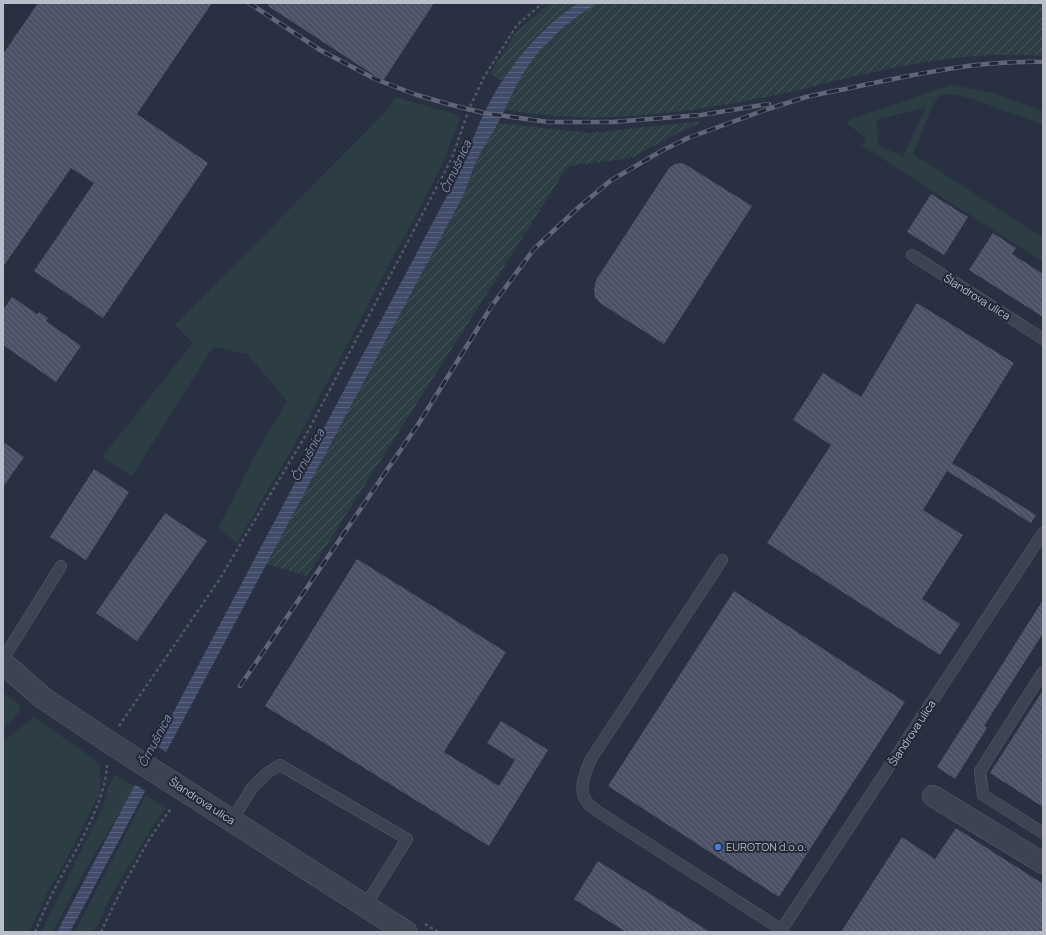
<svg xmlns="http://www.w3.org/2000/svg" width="1046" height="935" viewBox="0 0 1046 935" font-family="Manrope,sans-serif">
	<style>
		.grass { fill: #2c3e43; fill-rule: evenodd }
		.garden { fill: url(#garden-furrows) }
		.water { fill: url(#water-rules) }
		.pier { fill: #293041 }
		.building { fill: url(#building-back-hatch) }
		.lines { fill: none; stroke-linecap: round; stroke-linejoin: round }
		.service-casing { stroke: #585e6b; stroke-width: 12 }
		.minor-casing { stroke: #585e6b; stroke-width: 22 }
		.tertiary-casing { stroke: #585e6b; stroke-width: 23 }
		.path { stroke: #4b5b61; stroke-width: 2.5; stroke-dasharray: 3 3; stroke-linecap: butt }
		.service { stroke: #3d4351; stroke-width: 11 }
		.minor { stroke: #3d4351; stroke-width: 21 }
		.tertiary { stroke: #3d4351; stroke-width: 22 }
		.rail-casing { stroke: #606678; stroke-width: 4.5 }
		.rail { stroke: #222836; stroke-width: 3; stroke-dasharray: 9; stroke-linecap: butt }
		.shop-dot { fill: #3f7fe0; stroke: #222836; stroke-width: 1.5 }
		.labels { text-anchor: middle; stroke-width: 4; stroke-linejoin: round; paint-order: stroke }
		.street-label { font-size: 11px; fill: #babecb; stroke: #222836 }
		.poi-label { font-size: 11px; fill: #babecb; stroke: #222836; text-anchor: start }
		.water-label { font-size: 12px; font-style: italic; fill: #8590b0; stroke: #222836 }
	</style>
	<defs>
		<pattern id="garden-furrows" width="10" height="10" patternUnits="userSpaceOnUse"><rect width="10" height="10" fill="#2c3e43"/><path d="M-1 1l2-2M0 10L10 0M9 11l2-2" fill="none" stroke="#48585d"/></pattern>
		<pattern id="water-rules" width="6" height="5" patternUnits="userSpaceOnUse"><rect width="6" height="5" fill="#404c69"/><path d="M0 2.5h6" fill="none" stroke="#5a647d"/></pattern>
		<pattern id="building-back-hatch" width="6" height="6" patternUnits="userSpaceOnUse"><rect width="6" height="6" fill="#4b5265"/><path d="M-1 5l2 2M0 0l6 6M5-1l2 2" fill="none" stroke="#63697a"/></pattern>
	</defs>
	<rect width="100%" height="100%" fill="#293041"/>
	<!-- grass -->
	<g class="grass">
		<path d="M 951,85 L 991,92 L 1043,111 L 1043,125 L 973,99 L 956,95 L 947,94 L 939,96 L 932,107 L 913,154 L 1043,238 L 1043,262 L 861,145 L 866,139 L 847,123 L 851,119 ZM 926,107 L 903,157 L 878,145 L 877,120 Z"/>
		<path d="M 396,97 L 461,116 L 441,167 L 321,394 L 304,428 L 237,543 L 218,528 L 256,453 L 287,401 L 247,354 L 213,347 L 132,476 L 102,457 L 193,343 L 175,325 L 388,109 Z"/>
		<path d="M 3,692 L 18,704 L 20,711 L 3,730 Z"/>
		<path d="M 34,717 L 91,757 L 100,765 L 100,792 L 63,866 L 51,885 L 29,932 L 3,932 L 3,742 Z"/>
		<path d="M 115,774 L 135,787 L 80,879 L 53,932 L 41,932 L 104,804 L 108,788 Z"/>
		<path d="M 146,795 L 165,808 C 146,837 128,866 111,896 C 104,908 101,921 93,932 L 75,932 Z"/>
	</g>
	<!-- garden -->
	<g class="garden">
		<path d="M 549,3 L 578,3 C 546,24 524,49 501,81 L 490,74 L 515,34 Z"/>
		<path d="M 598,3 L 1042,3 L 1043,56 C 973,50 898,65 830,82 C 814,86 797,91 780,94 C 692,113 593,127 504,109 C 514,89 524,68 539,51 C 555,32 577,16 598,3 Z"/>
		<path d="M 705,121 L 682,131 L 631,158 L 568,166 L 307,576 L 266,564 L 463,196 L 480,153 L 498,123 L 589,133 Z"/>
	</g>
	<!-- water -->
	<path class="water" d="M 578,3 L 598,3 C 568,21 540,45 522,76 C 512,91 506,109 497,125 C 492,134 485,144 480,154 C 473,167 469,182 463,196 L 70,932 L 57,932 L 458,175 C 468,153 477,126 488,105 C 510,64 539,29 578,3 Z"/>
	<!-- pier -->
	<path class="pier" d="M 154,744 L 167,753 L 147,792 L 133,783 Z"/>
	<!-- building -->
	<g class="building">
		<path d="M 38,3 L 212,3 L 137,114 L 208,163 L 103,318 L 34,271 L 94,183 L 71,168 L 3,267 L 3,54 Z"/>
		<path d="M 270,3 L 434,3 L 383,81 L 268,6 Z"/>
		<path d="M 683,163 L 752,206 L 664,344 L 600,303 L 595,297 L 594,290 L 596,280 L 669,168 L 675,164 Z"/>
		<path d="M 931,194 L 968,217 L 944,255 L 907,232 Z"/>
		<path d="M 993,233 L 1016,248 L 1012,254 L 1043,274 L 1043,317 L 969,270 Z"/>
		<path d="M 12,297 L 37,314 L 39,312 L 48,318 L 46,321 L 81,346 L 56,382 L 3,345 L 3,310 Z"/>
		<path d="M 917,303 L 1014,363 L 952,463 L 1036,515 L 1031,523 L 947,471 L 923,510 L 963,535 L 922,599 L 960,624 L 940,655 L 767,543 L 831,445 L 793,420 L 823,373 L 861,397 Z"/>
		<path d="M 3,442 L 24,457 L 3,487 Z"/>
		<path d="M 94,469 L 129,492 L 86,560 L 50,537 Z"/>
		<path d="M 165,513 L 207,541 L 137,641 L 96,613 Z"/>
		<path d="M 357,559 L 506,652 L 444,752 L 499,786 L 515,760 L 487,743 L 501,721 L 548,750 L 489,846 L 265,706 Z"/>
		<path d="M 734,591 L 905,702 L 779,897 L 608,786 Z"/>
		<path d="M 1043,600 L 1043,633 L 984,726 L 987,728 L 955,779 L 937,767 Z"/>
		<path d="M 1043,690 L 1043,807 L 990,773 Z"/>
		<path d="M 956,828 L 1043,884 L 1043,932 L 841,932 L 902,837 L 935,859 Z"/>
		<path d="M 598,861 L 710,932 L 626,932 L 574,899 Z"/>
	</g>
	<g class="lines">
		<!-- service casing -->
		<g class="service-casing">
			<g id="service">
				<path d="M 912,255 L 1043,339"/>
				<path d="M 722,560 L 591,759 C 586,771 577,790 587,802 C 589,806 594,808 597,811 L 782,930"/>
				<path d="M 3,659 L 61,566"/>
				<path d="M 1043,672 L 980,771 L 983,795 L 1043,833"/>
				<path d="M 232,820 L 252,788 L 267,773 L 280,765 L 407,839 L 365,906"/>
				<path d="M 780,932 L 1043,533"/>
			</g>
		</g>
		<!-- minor casing -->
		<g class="minor-casing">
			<path id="minor" d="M 933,796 L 1043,863"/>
		</g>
		<!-- tertiary casing -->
		<g class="tertiary-casing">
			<path id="tertiary" d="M 3,663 L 43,698 L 112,744 L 406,932"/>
		</g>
		<!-- path -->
		<g class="path">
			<path d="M 119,726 L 219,580 L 307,433 L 452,158 L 469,109 L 484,77 L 517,25 L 543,3"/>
			<path d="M 425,924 L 438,932"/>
			<path d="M 35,932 C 40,920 45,908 51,896 C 70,858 105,807 107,765"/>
			<path d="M 101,932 L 123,886 L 150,838 L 172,807"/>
		</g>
		<!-- service -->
		<use href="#service" class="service"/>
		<!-- minor -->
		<use href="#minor" class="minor"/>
		<!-- tertiary -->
		<use href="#tertiary" class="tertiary"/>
		<!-- rail casing -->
		<g class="rail-casing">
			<g id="rail">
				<path d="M 249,3 L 320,50 L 375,79 L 417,95 L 448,104 L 484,113 L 548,122 L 612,122 L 701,115 L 769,104"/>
				<path d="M 830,92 C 900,78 970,60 1043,62"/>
				<path d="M 240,686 L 419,423 L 491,307 L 534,249 L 579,207 L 610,181 L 663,150 L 688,138 L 768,109 L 806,97 L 834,91"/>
			</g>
		</g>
		<!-- rail -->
		<use href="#rail" class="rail"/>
	</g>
	<!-- markers -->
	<circle class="shop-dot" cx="718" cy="847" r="4"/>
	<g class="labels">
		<!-- street labels -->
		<g class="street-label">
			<text transform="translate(977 297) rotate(32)" y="4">Šlandrova ulica</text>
			<text transform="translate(912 733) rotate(-57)" y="4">Šlandrova ulica</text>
			<text transform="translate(202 801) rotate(33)" y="4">Šlandrova ulica</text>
		</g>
		<!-- poi labels -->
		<g class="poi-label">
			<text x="726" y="851">EUROTON d.o.o.</text>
		</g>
		<!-- water labels -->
		<g class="water-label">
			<text transform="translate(456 167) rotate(-65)" y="4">Črnušnica</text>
			<text transform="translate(308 455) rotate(-62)" y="4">Črnušnica</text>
			<text transform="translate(155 741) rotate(-62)" y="4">Črnušnica</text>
		</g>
	</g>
	<!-- border -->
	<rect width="1046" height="935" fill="none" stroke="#babecb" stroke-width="8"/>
</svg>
